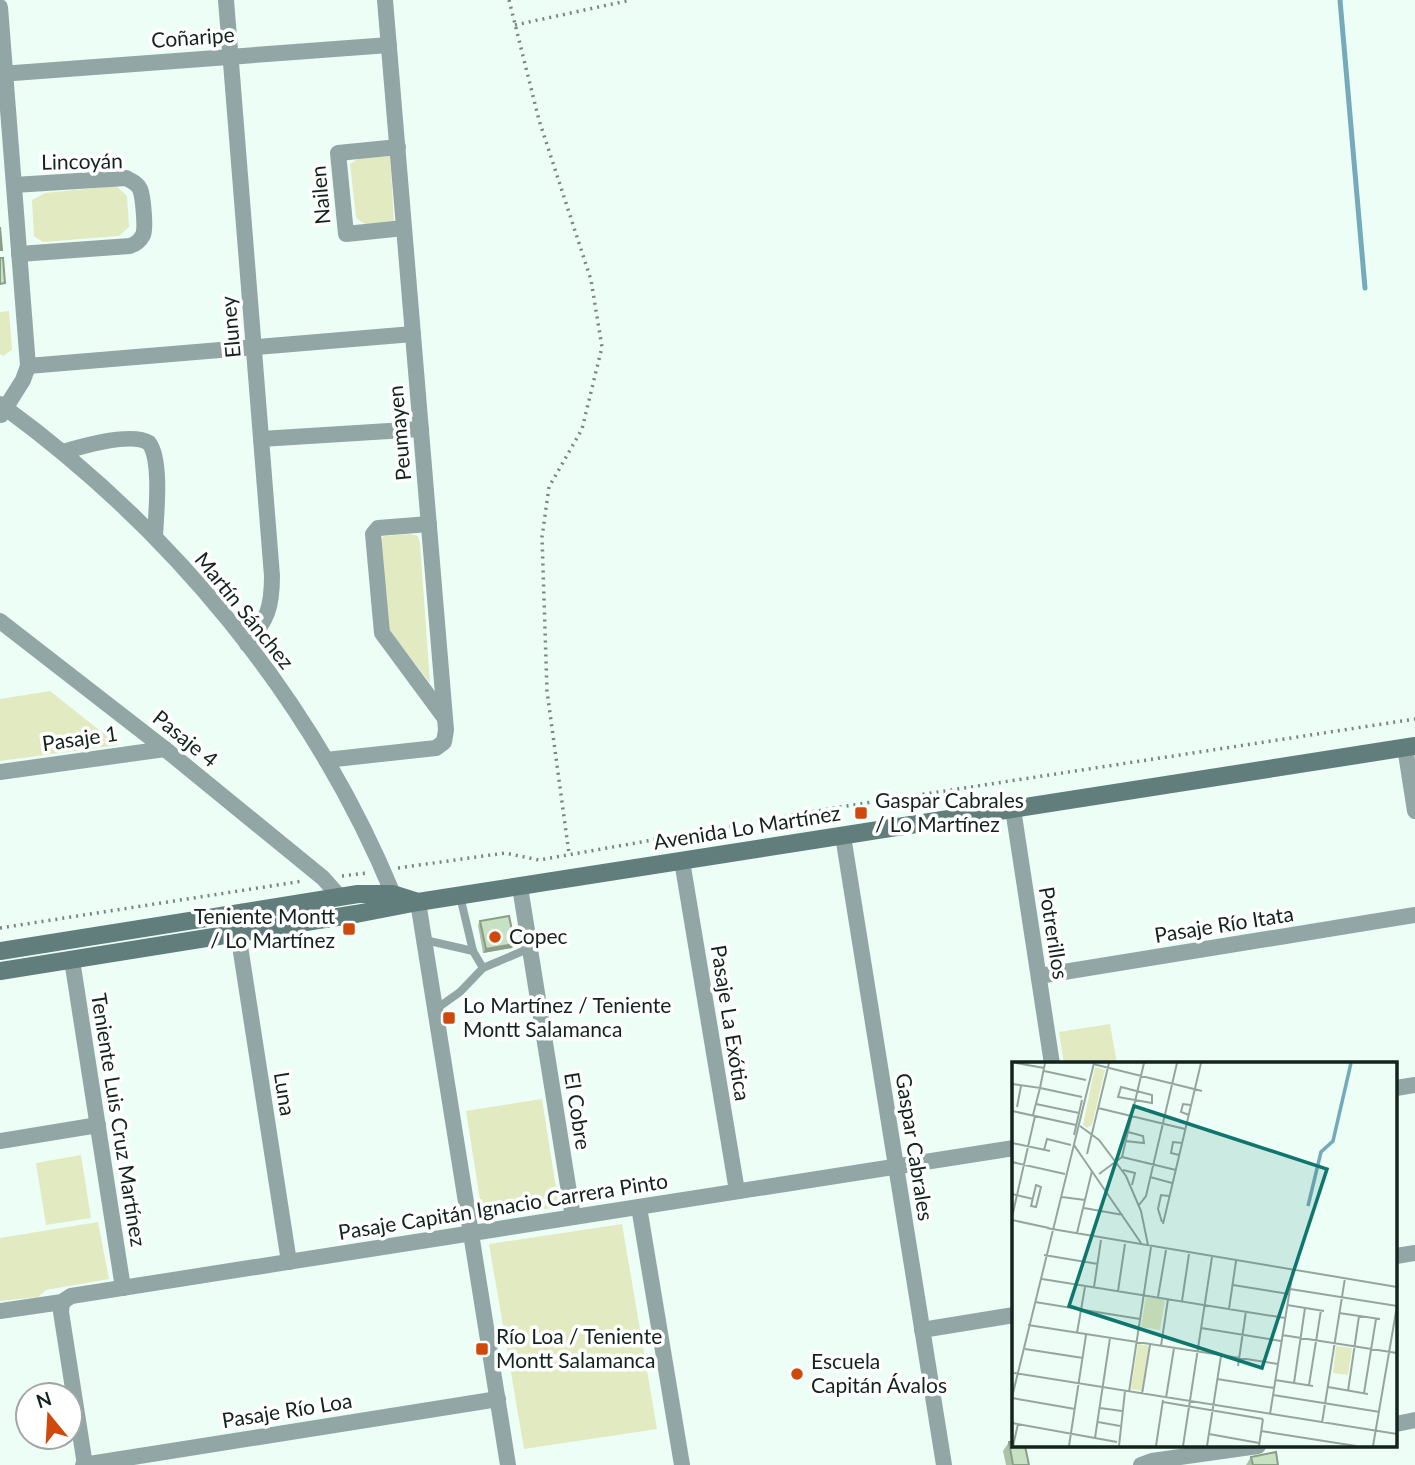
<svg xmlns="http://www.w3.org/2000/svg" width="1415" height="1465" viewBox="0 0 1415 1465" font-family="Lato,sans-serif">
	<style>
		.green { fill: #e2eac2 }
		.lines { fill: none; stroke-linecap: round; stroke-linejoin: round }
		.stream { stroke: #75aaba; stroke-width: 5 }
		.path { stroke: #778780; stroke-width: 3.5; stroke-dasharray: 2 5; stroke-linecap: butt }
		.service { stroke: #92a6a5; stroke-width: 8 }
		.minor { stroke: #92a6a5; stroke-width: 16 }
		.secondary { stroke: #617e7c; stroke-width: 18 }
		.wall { fill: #abc2a8 }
		.shaded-wall { fill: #8b9e88 }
		.building { fill: #c7e1c3; stroke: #8b9e88; stroke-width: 2 }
		.poi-dot { fill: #cf490c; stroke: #fff; stroke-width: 2.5 }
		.labels { text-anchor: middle; stroke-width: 7; stroke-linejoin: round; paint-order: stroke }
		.street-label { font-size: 21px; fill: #13231d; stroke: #fff }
		.poi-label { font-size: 21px; fill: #13231d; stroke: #fff; text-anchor: start }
		.inset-river { fill: none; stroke: #75aaba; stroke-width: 3.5 }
		.inset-road { fill: none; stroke: #96a69f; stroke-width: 2 }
		.view { fill: #0f766e; fill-opacity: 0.15; stroke: #0f766e; stroke-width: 3.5 }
		.inset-edge { fill: none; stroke: #13231d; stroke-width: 3.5 }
	</style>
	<rect width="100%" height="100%" fill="#edfef6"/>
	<!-- green -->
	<g class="green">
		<path d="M 390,154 L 394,223 C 379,225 366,229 356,217 L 350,164 L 361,157 Z"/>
		<path d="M 116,186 L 127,196 L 129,227 L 119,236 L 43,242 L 34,236 L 32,200 L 45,193 Z"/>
		<path d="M 9,311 L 12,350 L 3,356 L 0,354 L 0,312 Z"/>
		<path d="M 410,534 L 418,536 L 420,544 L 430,683 L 389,630 L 379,542 L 384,536 Z"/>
		<path d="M 50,691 L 118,745 L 0,761 L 0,699 Z"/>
		<path d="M 1110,1024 L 1117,1064 L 1064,1064 L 1059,1032 Z"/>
		<path d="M 542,1099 L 559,1207 L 483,1219 L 466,1111 Z"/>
		<path d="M 81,1155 L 91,1218 L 46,1225 L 36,1163 Z"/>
		<path d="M 98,1222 L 109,1279 L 46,1290 L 38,1297 L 0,1301 L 0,1238 Z"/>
		<path d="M 622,1224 L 657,1429 L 524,1449 L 489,1244 Z"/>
	</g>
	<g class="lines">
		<!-- stream -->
		<path class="stream" d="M 1340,0 L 1365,288"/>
		<!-- path -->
		<g class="path">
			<path d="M 509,0 L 539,120 L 591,280 L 602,347 L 582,429 L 549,487 L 542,537 L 547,691 L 569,854"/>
			<path d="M 515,25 L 631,0"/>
			<path d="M 398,868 L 505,853 L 539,860 L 840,807 L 1415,719"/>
			<path d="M 342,876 L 366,873"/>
			<path d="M 0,928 L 303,881"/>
		</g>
		<!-- service -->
		<g class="service">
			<path d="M 460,896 L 473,951 L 483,968"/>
			<path d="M 425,940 L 473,951"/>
			<path d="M 436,1009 L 460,992 L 483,968 L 530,948"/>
		</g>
		<!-- minor -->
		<g class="minor">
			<path d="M 226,0 L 272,576 C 272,608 267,620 247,644"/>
			<path d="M 0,7 L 28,366 L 23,380 L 1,415"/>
			<path d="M 0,74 L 389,45"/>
			<path d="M 398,147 L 338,153 L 346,234 L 404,228"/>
			<path d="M 14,185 L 126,178 C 132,181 137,183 140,189 C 143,196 146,228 143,235 C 140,241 136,244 130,246 L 19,254"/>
			<path d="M 28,366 L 413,334"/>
			<path d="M 0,404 C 171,528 312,698 393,894"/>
			<path d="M 261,439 L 421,429"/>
			<path d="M 63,452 C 83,446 132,432 149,443 C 162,460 156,515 155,536"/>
			<path d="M 429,524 L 378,528 L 373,534 L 382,633 L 444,717"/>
			<path d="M 0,621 L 165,749 L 323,878 L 339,896"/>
			<path d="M 1405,747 L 1415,811"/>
			<path d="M 326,760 L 436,748 L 444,742 L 446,730 L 385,0"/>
			<path d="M 0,772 L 165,749"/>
			<path d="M 1013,809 L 1052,1064"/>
			<path d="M 843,836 L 944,1465"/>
			<path d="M 682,861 L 737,1191"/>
			<path d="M 520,887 L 573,1217"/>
			<path d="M 418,902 L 508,1465"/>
			<path d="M 238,933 L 289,1262"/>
			<path d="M 72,960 L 123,1288"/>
			<path d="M 1039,976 L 1415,915"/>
			<path d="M 1396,1088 L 1415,1085"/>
			<path d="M 0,1141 L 98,1125"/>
			<path d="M 639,1207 L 682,1465"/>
			<path d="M 1396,1256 L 1415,1253"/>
			<path d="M 62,1302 L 61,1312 L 85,1465"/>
			<path d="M 0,1311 L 62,1302 L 71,1296 L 1014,1148"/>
			<path d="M 922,1330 L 1014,1315"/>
			<path d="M 1396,1424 L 1415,1420"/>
			<path d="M 83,1465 L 498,1399"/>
			<path d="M 1141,1465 L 1152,1461 L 1258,1446"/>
		</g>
		<!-- secondary -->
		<g class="secondary">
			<path d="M 0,951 L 358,894 L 393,894 L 415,901"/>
			<path d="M 0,971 L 356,914 L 418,902 L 1415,746"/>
		</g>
	</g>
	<!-- wall -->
	<g class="wall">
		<path d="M 480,921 L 515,944 L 512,948 L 483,953 L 478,925 Z"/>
		<path d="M 1014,1435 L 1014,1446 L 1029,1465 L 1006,1465 L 1003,1451 L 1009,1442 L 1011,1442 L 1011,1440 Z"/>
		<path d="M 1251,1457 L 1278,1465 L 1246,1465 Z"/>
	</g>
	<!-- shaded-wall -->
	<path class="shaded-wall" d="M 515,944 L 512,948 L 483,953 L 486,949 Z"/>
	<!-- building -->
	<g class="building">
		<path d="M 0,227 L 2,250 L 0,250 Z"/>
		<path d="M 0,258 L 3,258 L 5,283 L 0,284 Z"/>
		<path d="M 509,916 L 515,944 L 486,949 L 480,921 Z"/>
		<path d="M 1014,1441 L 1014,1446 L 1025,1446 L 1029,1465 L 1013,1465 L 1009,1442 Z"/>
		<path d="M 1276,1452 L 1278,1465 L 1253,1465 L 1251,1457 Z"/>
	</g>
	<!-- markers -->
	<g class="poi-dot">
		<rect x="854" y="806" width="14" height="14" rx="3.5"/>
		<rect x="342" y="922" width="14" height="14" rx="3.5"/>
		<circle cx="495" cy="937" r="7"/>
		<rect x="442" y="1011" width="14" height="14" rx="3.5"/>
		<rect x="475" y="1342" width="14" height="14" rx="3.5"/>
		<circle cx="797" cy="1374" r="7"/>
	</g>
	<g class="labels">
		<!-- street labels -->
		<g class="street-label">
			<text transform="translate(193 38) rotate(-4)" y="7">Coñaripe</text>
			<text transform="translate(82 162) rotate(-1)" y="7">Lincoyán</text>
			<text transform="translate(321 195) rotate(-95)" y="7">Nailen</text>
			<text transform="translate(231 327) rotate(-95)" y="7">Eluney</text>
			<text transform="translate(400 433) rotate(-95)" y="7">Peumayen</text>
			<text transform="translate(244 611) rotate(51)" y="7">Martín Sánchez</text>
			<text transform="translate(80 739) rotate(-8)" y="7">Pasaje 1</text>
			<text transform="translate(185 739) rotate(39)" y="7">Pasaje 4</text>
			<text transform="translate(747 828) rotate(-9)" y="7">Avenida Lo Martínez</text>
			<text transform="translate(1224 925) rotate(-9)" y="7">Pasaje Río Itata</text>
			<text transform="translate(1053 933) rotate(81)" y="7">Potrerillos</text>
			<text transform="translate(730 1023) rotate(81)" y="7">Pasaje La Exótica</text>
			<text transform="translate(284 1094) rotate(81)" y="7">Luna</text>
			<text transform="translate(577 1111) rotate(81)" y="7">El Cobre</text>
			<text transform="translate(118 1120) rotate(81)" y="7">Teniente Luis Cruz Martínez</text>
			<text transform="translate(914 1147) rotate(81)" y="7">Gaspar Cabrales</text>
			<text transform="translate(503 1207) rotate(-9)" y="7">Pasaje Capitán Ignacio Carrera Pinto</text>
			<text transform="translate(287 1411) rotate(-9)" y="7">Pasaje Río Loa</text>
		</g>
		<!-- poi labels -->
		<g class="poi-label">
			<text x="875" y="808">Gaspar Cabrales<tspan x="875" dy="24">/ Lo Martínez</tspan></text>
			<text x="335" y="924" text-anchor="end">Teniente Montt<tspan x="335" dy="24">/ Lo Martínez</tspan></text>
			<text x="509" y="944">Copec</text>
			<text x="463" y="1013">Lo Martínez / Teniente<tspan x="463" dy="24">Montt Salamanca</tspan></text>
			<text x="496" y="1344">Río Loa / Teniente<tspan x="496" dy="24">Montt Salamanca</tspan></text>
			<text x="811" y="1369">Escuela<tspan x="811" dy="24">Capitán Ávalos</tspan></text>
		</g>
	</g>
	<!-- overview -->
	<g transform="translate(1012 1062)">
		<rect width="385" height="385" fill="#edfef6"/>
		<path d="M 83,5 L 93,8 L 80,63 L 75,66 L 71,63 ZM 134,235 L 153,238 L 148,268 L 129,265 ZM 126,282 L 137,284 L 130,329 L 119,327 ZM 324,284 L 340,286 L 336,313 L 321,311 Z" fill="#e2eac2"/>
		<path class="inset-river" d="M 296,144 L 309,90 L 321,79 L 339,1"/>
		<path class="inset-road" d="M 4,1 L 32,6M 81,2 L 190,29M 32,9 L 74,18M 0,22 L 28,26 L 33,1M 109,25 L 140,33 L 140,41 L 106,35 ZM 24,42 L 67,51M 5,45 L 9,24M 86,46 L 173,67M 0,49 L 64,63M 21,53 L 28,26 L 70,35M 177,53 L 169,50 L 171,42 L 179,43M 68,64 L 87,78 L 114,114 L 129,149 L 136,183M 62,73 L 70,38M 113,79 L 132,81 L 131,74 L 116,70M 0,81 L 38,89M 62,83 L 129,181M 32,88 L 35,77 L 59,83M 75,92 L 97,1M 167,93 L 159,91 L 161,80 L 170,81M 110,95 L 164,108M 0,100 L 53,112M 111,108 L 123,111 L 120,123M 87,112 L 110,95 L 132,1M 138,115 L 160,121M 24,123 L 29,125 L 24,145 L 19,144 ZM 0,132 L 21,137M 50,135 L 73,138M 127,143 L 134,134 L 165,1M 72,146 L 111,153M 0,155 L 23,54M 0,158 L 37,166M 150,160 L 146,147 L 149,133 L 157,134M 151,162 L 189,1M 34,166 L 385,225M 65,171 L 80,109M 32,193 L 86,202M 30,217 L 273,256M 221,223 L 277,232M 82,225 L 89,178M 278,227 L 385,244M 106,229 L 113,182M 146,235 L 154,188M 170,239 L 177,192M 23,240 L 128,257M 275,243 L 312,249M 217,247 L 224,199M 327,251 L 368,257M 16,263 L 266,302M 189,266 L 269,279M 65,271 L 73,225M 270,273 L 385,291M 149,284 L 156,237M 13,287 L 71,296M 226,304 L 234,249M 2,311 L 385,372M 205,317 L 262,326M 263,318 L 301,324M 282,321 L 293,246M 297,323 L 309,248M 316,325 L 356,332M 336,329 L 347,254M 117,330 L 139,185M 352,331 L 364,257M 130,332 L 138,283M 261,333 L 368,350M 0,335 L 82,1M 0,336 L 63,347M 154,336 L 162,286M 151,340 L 251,357M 88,346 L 110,349M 258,352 L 281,208M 86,360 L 108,364M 0,361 L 105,380M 310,361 L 333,216M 249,369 L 344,384M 197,372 L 247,381M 83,376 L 98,276M 1,384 L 6,362M 57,384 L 74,273M 107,384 L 113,329M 144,384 L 151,338M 171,384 L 200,195M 195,384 L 209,294M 247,384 L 251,357M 361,384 L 385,244"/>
		<path class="view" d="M 122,44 L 315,107 L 250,306 L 57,244 Z"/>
		<rect width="385" height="385" class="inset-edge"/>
	</g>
	<!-- north arrow -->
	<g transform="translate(49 1416) rotate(342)"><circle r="33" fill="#ffffff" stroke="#a1a7a5" stroke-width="2"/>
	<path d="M0-5L12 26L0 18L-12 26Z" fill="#cf490c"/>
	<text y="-10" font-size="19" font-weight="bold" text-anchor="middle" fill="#13231d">N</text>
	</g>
</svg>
